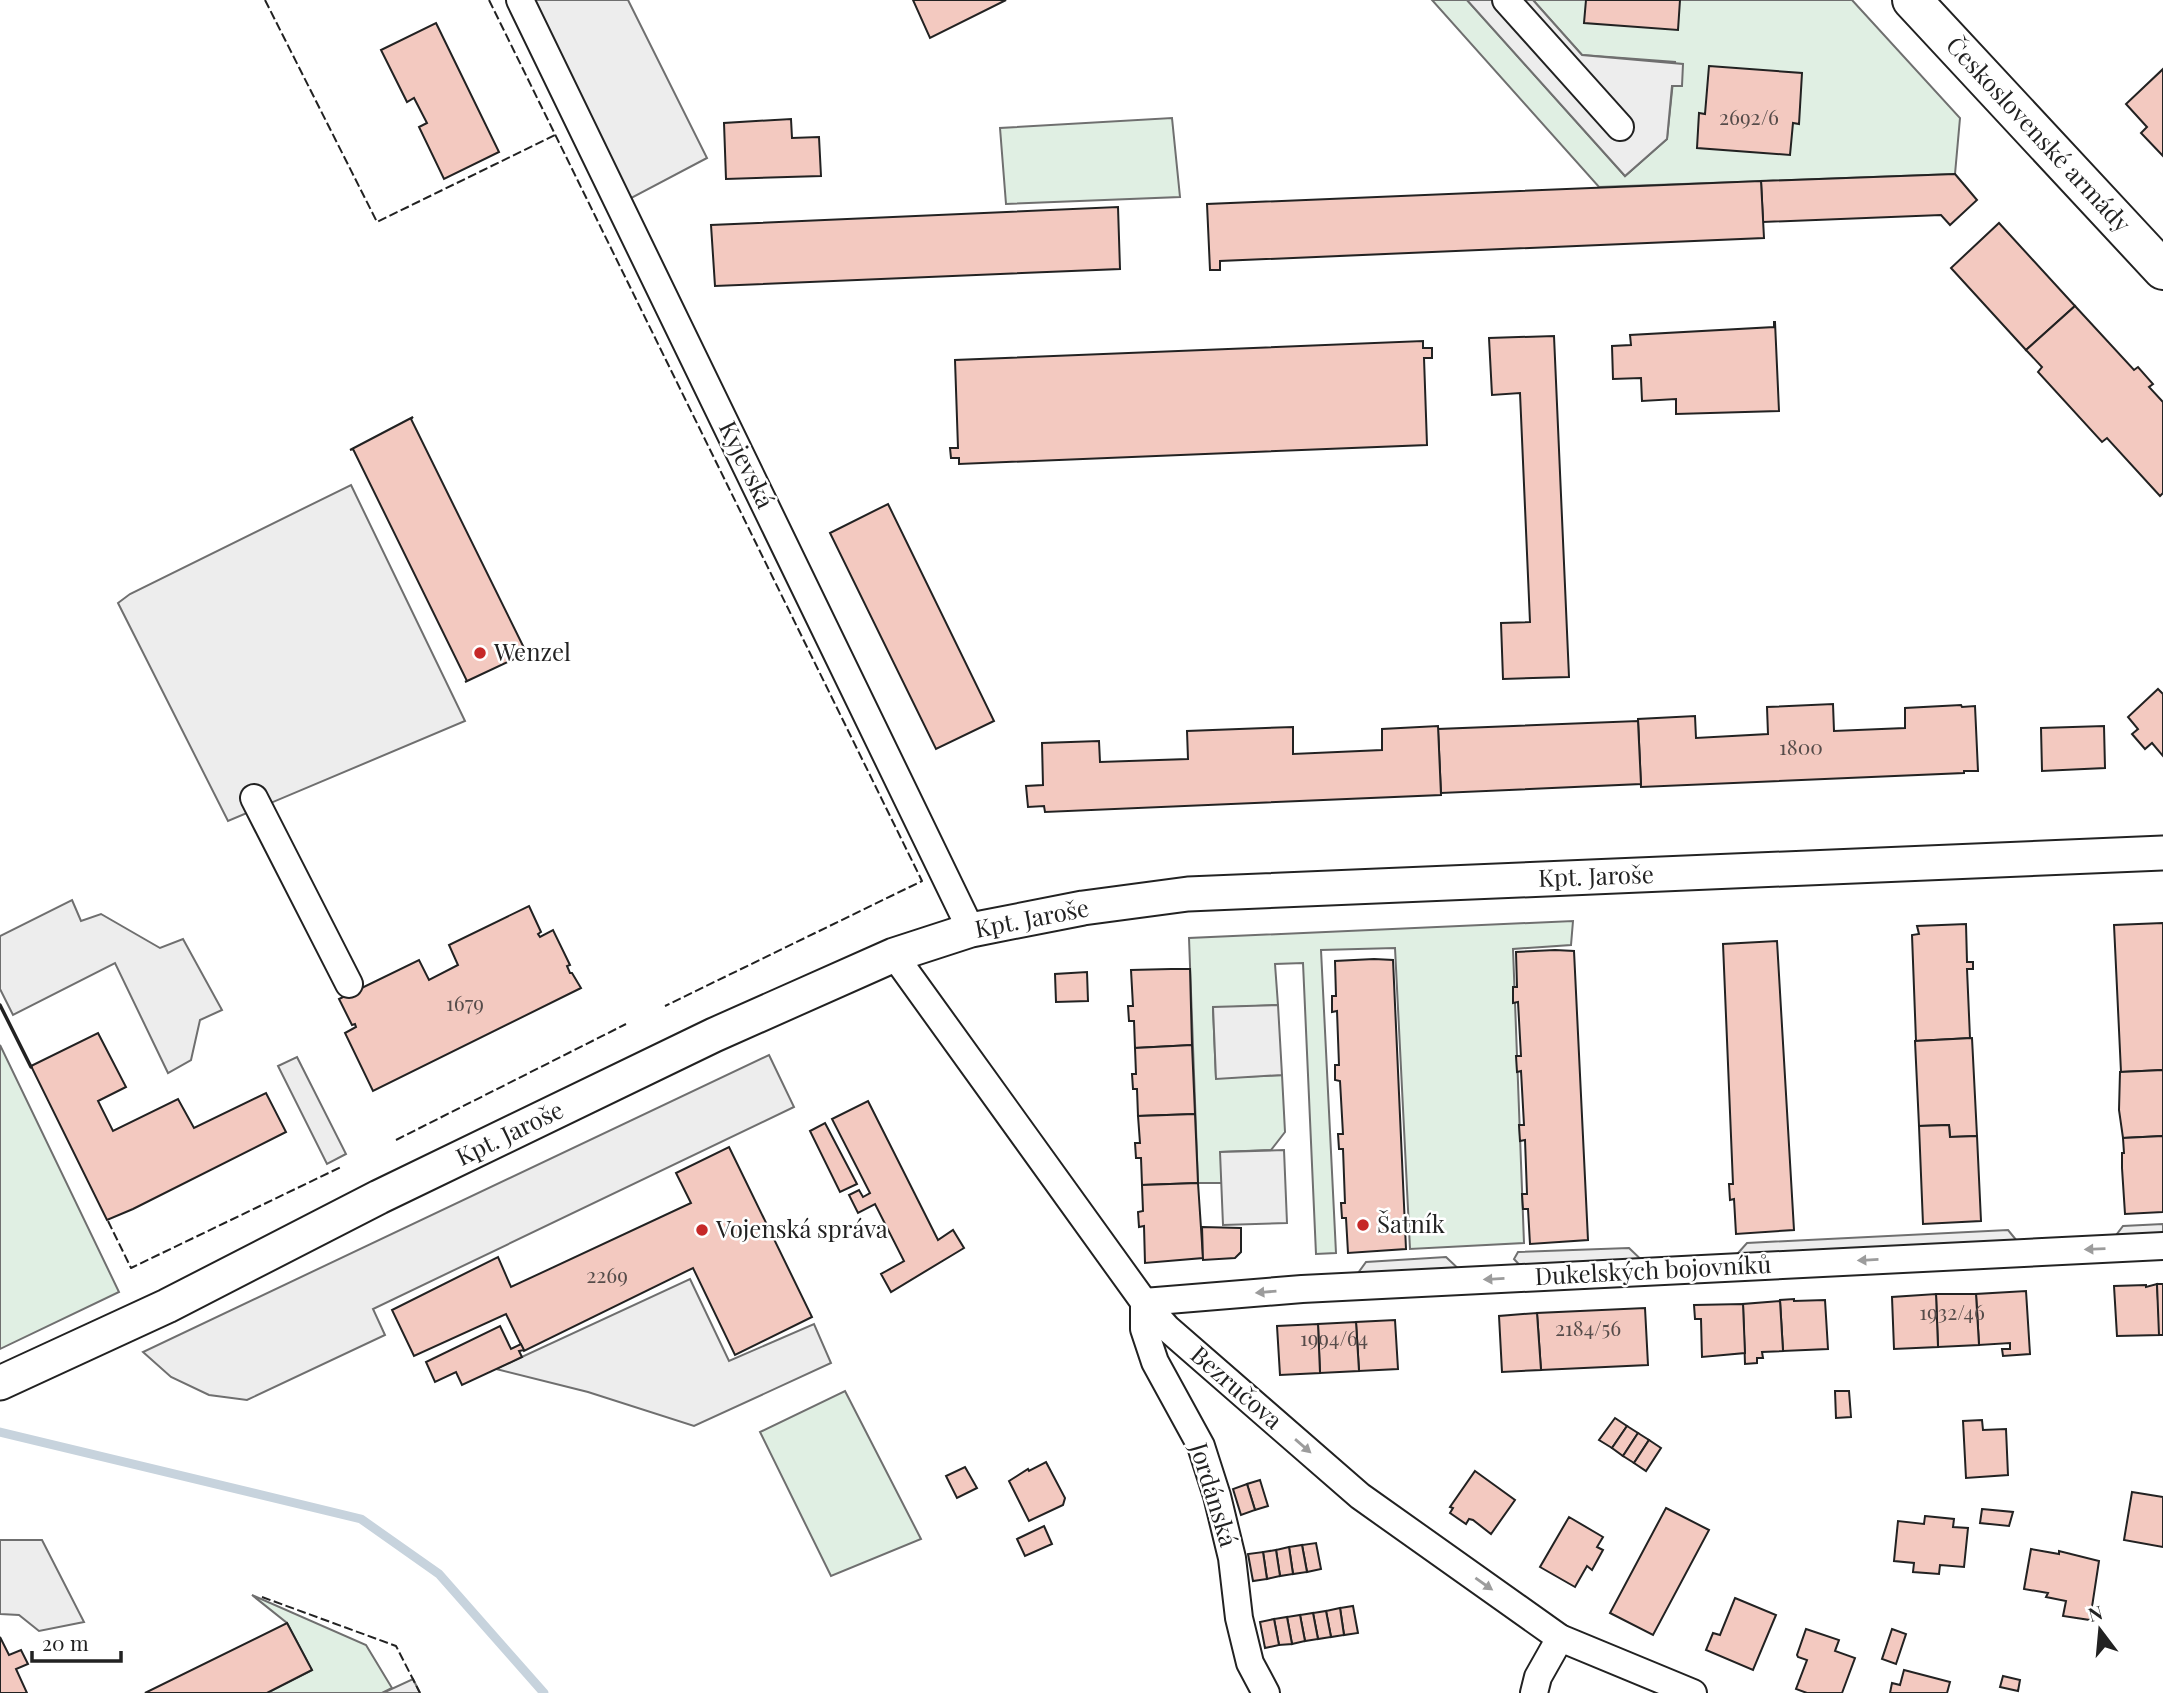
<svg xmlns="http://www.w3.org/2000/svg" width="2163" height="1693" viewBox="0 0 2163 1693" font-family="'Playfair Display',serif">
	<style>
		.green { fill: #e0efe3; stroke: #6f6f6f; stroke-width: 2 }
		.parking { fill: #ededed; stroke: #6f6f6f; stroke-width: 2 }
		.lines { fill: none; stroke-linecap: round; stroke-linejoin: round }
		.stream { stroke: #c7d3dd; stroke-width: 9 }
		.building { fill: #f3c9c0; stroke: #222; stroke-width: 2 }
		.minor-casing { stroke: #222; stroke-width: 30 }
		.tertiary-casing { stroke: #222; stroke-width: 37 }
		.secondary-casing { stroke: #222; stroke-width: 42 }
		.minor { stroke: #fff; stroke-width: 26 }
		.tertiary { stroke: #fff; stroke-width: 33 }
		.secondary { stroke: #fff; stroke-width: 38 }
		.fence { stroke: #222; stroke-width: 2; stroke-dasharray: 9 3.5; stroke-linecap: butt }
		.wall { stroke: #222; stroke-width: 3.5 }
		.oneway { fill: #9c9c9c }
		.poi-dot { fill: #c62828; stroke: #fff; stroke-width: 2.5 }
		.labels { text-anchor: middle; stroke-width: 5; stroke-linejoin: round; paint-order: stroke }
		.number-label { font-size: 21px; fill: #564c4a }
		.street-label { font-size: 24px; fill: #222; stroke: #fff }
		.poi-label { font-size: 24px; fill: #222; stroke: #fff; text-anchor: start }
	</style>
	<rect width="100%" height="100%" fill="#fff"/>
	<!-- green -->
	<g class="green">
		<path d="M 1432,0 L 1467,0 L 1625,176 L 1667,139 L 1675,62 L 1582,55 L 1533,0 L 1852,0 L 1960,118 L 1955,174 L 1599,187 Z"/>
		<path d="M 1172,118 L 1180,197 L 1006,204 L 1000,128 Z"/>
		<path d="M 1573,921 L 1571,945 L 1513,949 L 1524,1243 L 1410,1249 L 1395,948 L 1321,950 L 1336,1253 L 1316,1254 L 1303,963 L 1275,964 L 1278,1005 L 1213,1008 L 1216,1078 L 1282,1075 L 1285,1132 L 1271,1150 L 1221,1152 L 1222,1183 L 1198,1183 L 1189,938 Z"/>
		<path d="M 0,1045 L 119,1292 L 0,1349 Z"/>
		<path d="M 845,1391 L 921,1539 L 831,1576 L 760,1432 Z"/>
		<path d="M 252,1595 L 366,1645 L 392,1688 L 382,1693 L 267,1693 L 312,1670 L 287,1623 Z"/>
	</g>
	<!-- parking -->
	<g class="parking">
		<path d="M 520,0 L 628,0 L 707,158 L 620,204 Z"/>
		<path d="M 1467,0 L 1533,0 L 1582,55 L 1683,64 L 1682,86 L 1672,86 L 1667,139 L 1625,176 Z"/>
		<path d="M 351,485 L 465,721 L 228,821 L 118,603 L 130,594 Z"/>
		<path d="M 72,900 L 81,921 L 101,914 L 160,948 L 183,939 L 222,1010 L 200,1020 L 191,1060 L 168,1073 L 115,963 L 13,1015 L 0,989 L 0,936 Z"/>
		<path d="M 1278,1005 L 1282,1075 L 1216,1079 L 1213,1007 Z"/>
		<path d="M 769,1055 L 794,1107 L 373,1309 L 385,1335 L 247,1400 L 209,1395 L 171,1377 L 143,1352 Z"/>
		<path d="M 297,1057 L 346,1154 L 327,1164 L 278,1066 Z"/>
		<path d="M 1284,1150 L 1287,1223 L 1223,1225 L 1220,1152 Z"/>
		<path d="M 2163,1224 L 2163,1240 L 2111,1242 L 2123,1226 Z"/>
		<path d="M 2008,1230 L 2022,1247 L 1730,1262 L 1747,1243 Z"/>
		<path d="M 1629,1248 L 1649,1267 L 1527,1273 L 1514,1259 L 1518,1252 Z"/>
		<path d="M 1446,1257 L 1465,1275 L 1353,1280 L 1366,1262 Z"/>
		<path d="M 690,1279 L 729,1361 L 814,1324 L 831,1363 L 694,1426 L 588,1392 L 496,1369 Z"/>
		<path d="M 0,1540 L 42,1540 L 84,1622 L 39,1631 L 19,1615 L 0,1614 Z"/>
		<path d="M 413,1679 L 420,1693 L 383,1693 Z"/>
	</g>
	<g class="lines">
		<!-- stream -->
		<path class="stream" d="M 0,1432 L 361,1519 L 439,1574 L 544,1693"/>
	</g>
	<!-- building -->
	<g class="building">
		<path d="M 913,0 L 1006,0 L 930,38 Z"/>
		<path d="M 1586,0 L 1680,0 L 1678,30 L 1584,23 Z"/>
		<path d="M 436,23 L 499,152 L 444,179 L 419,127 L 427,123 L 414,98 L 407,102 L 381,50 Z"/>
		<path d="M 1709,66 L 1802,73 L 1799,124 L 1793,123 L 1790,155 L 1697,148 L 1699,113 L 1705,114 Z"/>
		<path d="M 2163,69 L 2163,156 L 2141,133 L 2147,127 L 2126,104 Z"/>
		<path d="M 791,119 L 792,138 L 819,137 L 821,176 L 726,179 L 724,123 Z"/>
		<path d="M 1955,174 L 1977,200 L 1950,225 L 1941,215 L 1763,222 L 1761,181 Z"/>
		<path d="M 1761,181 L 1764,238 L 1220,261 L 1220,270 L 1210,270 L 1207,204 Z"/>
		<path d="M 1118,207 L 1120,269 L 715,286 L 711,225 Z"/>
		<path d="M 1999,223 L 2075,306 L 2026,350 L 1951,268 Z"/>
		<path d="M 2075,306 L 2134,370 L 2138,367 L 2153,384 L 2149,387 L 2163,402 L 2163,493 L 2160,496 L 2107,438 L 2102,442 L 2038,372 L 2042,367 L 2026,350 Z"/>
		<path d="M 1774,322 L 1775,322 L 1779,411 L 1676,414 L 1676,399 L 1642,401 L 1641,378 L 1613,379 L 1612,346 L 1631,345 L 1630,335 L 1774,327 Z"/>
		<path d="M 1554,336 L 1569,677 L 1503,679 L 1501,623 L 1530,622 L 1520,393 L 1492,395 L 1489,338 Z"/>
		<path d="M 1423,341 L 1423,348 L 1432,348 L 1432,358 L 1424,358 L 1427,445 L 959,464 L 959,458 L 951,458 L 950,448 L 958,448 L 955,360 Z"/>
		<path d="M 413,417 L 411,419 L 526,652 L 529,652 L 465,682 L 467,681 L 353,449 L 350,450 Z"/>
		<path d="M 888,504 L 994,721 L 936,749 L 830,533 Z"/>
		<path d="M 2158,689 L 2163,694 L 2163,756 L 2152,743 L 2145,749 L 2132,734 L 2138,729 L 2128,717 Z"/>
		<path d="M 1833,704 L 1834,731 L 1905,728 L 1905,708 L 1961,705 L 1962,707 L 1975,706 L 1978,771 L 1964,771 L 1964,773 L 1641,787 L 1638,719 L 1695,716 L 1696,738 L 1768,734 L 1767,707 Z"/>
		<path d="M 1638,721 L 1641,784 L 1441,793 L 1438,729 Z"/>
		<path d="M 1438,726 L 1441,795 L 1045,812 L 1044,806 L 1028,807 L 1026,786 L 1043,785 L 1042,743 L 1099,741 L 1100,762 L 1188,759 L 1187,731 L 1293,727 L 1293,754 L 1382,750 L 1382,729 Z"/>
		<path d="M 2104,726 L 2105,768 L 2042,771 L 2041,728 Z"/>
		<path d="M 529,906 L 541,932 L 538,934 L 540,937 L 553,930 L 570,965 L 567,966 L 570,973 L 572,973 L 581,988 L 373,1091 L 345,1033 L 356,1027 L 355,1024 L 352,1025 L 339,999 L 419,960 L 429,980 L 458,965 L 449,945 Z"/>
		<path d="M 2163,923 L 2163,1070 L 2121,1072 L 2114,925 Z"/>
		<path d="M 1966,924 L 1967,962 L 1973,962 L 1973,969 L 1967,969 L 1970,1038 L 1916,1041 L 1912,935 L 1919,934 L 1917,926 Z"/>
		<path d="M 1777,941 L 1794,1230 L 1736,1234 L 1734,1199 L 1730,1200 L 1729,1184 L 1733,1184 L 1723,944 Z"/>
		<path d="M 1555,950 L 1574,951 L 1588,1240 L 1530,1244 L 1528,1209 L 1523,1209 L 1522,1194 L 1527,1194 L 1525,1140 L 1520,1141 L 1519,1125 L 1524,1125 L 1521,1071 L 1517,1072 L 1516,1056 L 1521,1056 L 1518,1002 L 1513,1003 L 1513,987 L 1517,987 L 1516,952 Z"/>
		<path d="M 1374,959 L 1393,960 L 1406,1249 L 1348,1253 L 1346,1218 L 1342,1218 L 1341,1203 L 1345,1203 L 1343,1149 L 1339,1149 L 1338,1134 L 1343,1134 L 1340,1081 L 1335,1080 L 1335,1065 L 1339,1065 L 1337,1011 L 1332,1012 L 1332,996 L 1336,996 L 1335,961 Z"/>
		<path d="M 1171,969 L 1190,969 L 1192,1045 L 1135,1048 L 1134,1021 L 1129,1021 L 1128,1006 L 1133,1006 L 1131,970 Z"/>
		<path d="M 1087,972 L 1088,1001 L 1056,1002 L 1055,974 Z"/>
		<path d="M 98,1033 L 126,1087 L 98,1101 L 113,1131 L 178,1099 L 194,1128 L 266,1093 L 286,1132 L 133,1209 L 107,1220 L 31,1066 Z"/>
		<path d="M 1972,1038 L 1977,1136 L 1950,1137 L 1949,1125 L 1919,1126 L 1915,1041 Z"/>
		<path d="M 1192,1045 L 1195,1114 L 1138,1116 L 1137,1089 L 1133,1089 L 1132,1074 L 1136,1074 L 1135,1048 Z"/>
		<path d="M 2163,1070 L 2163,1136 L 2123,1138 L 2119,1110 L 2120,1072 Z"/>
		<path d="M 868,1101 L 938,1240 L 953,1230 L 964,1248 L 891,1292 L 881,1274 L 904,1261 L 875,1204 L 858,1213 L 849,1195 L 859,1190 L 863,1197 L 870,1193 L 832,1119 Z"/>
		<path d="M 1195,1114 L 1198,1183 L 1142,1185 L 1141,1158 L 1136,1158 L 1135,1143 L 1140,1143 L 1138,1116 Z"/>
		<path d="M 825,1123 L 857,1184 L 840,1192 L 810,1131 Z"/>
		<path d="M 1949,1125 L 1950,1137 L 1977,1136 L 1981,1221 L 1923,1224 L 1919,1126 Z"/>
		<path d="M 2163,1136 L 2163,1212 L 2125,1214 L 2122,1168 L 2122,1153 L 2124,1153 L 2123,1138 Z"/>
		<path d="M 729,1147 L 812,1317 L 735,1355 L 693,1268 L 524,1351 L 506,1314 L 414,1356 L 392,1310 L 498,1257 L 511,1287 L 691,1203 L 676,1173 Z"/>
		<path d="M 1198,1183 L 1203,1258 L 1145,1263 L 1144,1226 L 1139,1227 L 1138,1212 L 1143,1211 L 1142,1185 Z"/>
		<path d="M 1202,1227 L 1241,1228 L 1241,1252 L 1235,1258 L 1203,1260 Z"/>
		<path d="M 2157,1284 L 2160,1335 L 2117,1336 L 2114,1286 L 2146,1285 L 2146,1287 Z"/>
		<path d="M 2157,1284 L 2163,1284 L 2163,1335 L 2159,1335 Z"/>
		<path d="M 2026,1291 L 2030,1354 L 2003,1356 L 2002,1349 L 2010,1349 L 2010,1343 L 1979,1345 L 1976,1294 Z"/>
		<path d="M 1936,1294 L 1976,1294 L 1979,1345 L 1938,1347 Z"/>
		<path d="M 1936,1294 L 1938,1347 L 1894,1349 L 1892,1297 Z"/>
		<path d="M 1794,1299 L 1794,1301 L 1825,1300 L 1828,1349 L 1783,1351 L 1780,1300 Z"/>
		<path d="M 1780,1301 L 1783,1351 L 1762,1352 L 1763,1358 L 1757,1358 L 1757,1363 L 1745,1364 L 1743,1304 Z"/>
		<path d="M 1743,1304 L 1745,1353 L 1702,1357 L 1701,1319 L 1695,1319 L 1694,1305 Z"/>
		<path d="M 1645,1308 L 1648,1365 L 1541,1370 L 1537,1313 Z"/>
		<path d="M 1537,1313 L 1541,1370 L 1502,1372 L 1499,1316 Z"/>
		<path d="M 1395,1320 L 1398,1369 L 1359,1371 L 1356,1322 Z"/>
		<path d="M 1356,1322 L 1359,1371 L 1320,1373 L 1318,1324 Z"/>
		<path d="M 1318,1324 L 1320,1373 L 1280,1375 L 1277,1326 Z"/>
		<path d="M 500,1326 L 511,1349 L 521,1344 L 524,1350 L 519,1351 L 522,1357 L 462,1385 L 456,1372 L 435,1382 L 426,1362 Z"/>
		<path d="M 1835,1391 L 1849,1391 L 1851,1417 L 1836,1418 Z"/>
		<path d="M 1615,1418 L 1627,1426 L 1612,1448 L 1599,1440 Z"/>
		<path d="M 1982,1420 L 1983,1430 L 2006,1429 L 2008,1475 L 1966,1478 L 1963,1421 Z"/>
		<path d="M 1627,1426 L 1638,1433 L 1623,1456 L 1612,1448 Z"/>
		<path d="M 1638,1433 L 1649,1440 L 1634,1463 L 1623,1456 Z"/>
		<path d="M 1649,1440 L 1661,1448 L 1646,1471 L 1634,1463 Z"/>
		<path d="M 1046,1462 L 1065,1498 L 1063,1505 L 1029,1521 L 1009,1481 L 1028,1469 L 1029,1471 Z"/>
		<path d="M 965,1467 L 977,1488 L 957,1498 L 946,1476 Z"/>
		<path d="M 1475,1471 L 1515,1500 L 1491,1534 L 1473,1520 L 1469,1519 L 1466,1524 L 1450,1513 L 1453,1508 L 1450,1507 Z"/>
		<path d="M 1260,1480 L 1268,1506 L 1255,1510 L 1247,1484 Z"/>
		<path d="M 1247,1484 L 1255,1510 L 1241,1515 L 1233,1489 Z"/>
		<path d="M 2132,1492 L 2163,1497 L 2163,1547 L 2124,1540 Z"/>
		<path d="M 1666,1508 L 1709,1530 L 1653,1635 L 1610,1613 Z"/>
		<path d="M 1982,1509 L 2013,1512 L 2009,1526 L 1980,1523 Z"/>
		<path d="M 1925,1516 L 1954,1519 L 1953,1527 L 1968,1528 L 1964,1567 L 1940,1565 L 1939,1574 L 1913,1572 L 1914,1563 L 1894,1561 L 1898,1521 L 1924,1524 Z"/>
		<path d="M 1569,1517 L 1603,1537 L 1597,1547 L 1603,1550 L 1592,1570 L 1587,1566 L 1575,1587 L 1540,1567 Z"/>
		<path d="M 1044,1526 L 1052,1544 L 1025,1556 L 1017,1539 Z"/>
		<path d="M 1316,1543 L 1321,1569 L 1307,1572 L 1302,1545 Z"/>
		<path d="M 1302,1545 L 1307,1572 L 1293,1574 L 1289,1547 Z"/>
		<path d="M 1289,1547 L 1293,1574 L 1280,1576 L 1276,1550 Z"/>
		<path d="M 2031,1549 L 2059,1554 L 2059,1551 L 2099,1561 L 2090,1620 L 2063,1616 L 2066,1601 L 2046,1597 L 2048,1593 L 2024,1589 Z"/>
		<path d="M 1276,1550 L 1280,1576 L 1267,1579 L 1263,1552 Z"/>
		<path d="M 1263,1552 L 1267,1579 L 1253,1581 L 1248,1554 Z"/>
		<path d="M 1735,1598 L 1776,1615 L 1753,1670 L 1706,1650 L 1713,1633 L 1720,1635 Z"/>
		<path d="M 1353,1606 L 1358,1633 L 1344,1635 L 1340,1608 Z"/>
		<path d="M 1340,1608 L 1344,1635 L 1331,1637 L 1326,1611 Z"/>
		<path d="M 1326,1611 L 1331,1637 L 1318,1639 L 1313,1613 Z"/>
		<path d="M 1313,1613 L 1318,1639 L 1305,1641 L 1300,1615 Z"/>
		<path d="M 1300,1615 L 1305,1641 L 1292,1644 L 1287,1617 Z"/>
		<path d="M 1287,1617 L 1292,1644 L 1279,1645 L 1274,1619 Z"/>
		<path d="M 1274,1619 L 1279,1645 L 1265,1648 L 1260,1622 Z"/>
		<path d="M 287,1623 L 312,1670 L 267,1693 L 145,1693 Z"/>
		<path d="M 1806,1629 L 1839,1640 L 1835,1651 L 1855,1658 L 1842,1693 L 1807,1693 L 1796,1689 L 1807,1660 L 1798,1657 L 1797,1655 Z"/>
		<path d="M 1892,1629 L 1906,1634 L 1896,1664 L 1882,1659 Z"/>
		<path d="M 0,1637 L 9,1655 L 21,1650 L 28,1664 L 16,1669 L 27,1693 L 0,1693 Z"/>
		<path d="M 1904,1670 L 1950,1682 L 1947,1693 L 1890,1693 L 1892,1683 L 1900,1685 Z"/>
		<path d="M 2003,1676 L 2020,1680 L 2018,1691 L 2000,1687 Z"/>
	</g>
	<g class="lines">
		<!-- minor casing -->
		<g class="minor-casing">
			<g id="minor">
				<path d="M 520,0 L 971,930"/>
				<path d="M 1506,0 L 1620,127"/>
				<path d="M 254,798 L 349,984"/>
				<path d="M 894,955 L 1144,1302 L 1167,1328 L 1360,1496 L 1560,1638 L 1693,1693"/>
				<path d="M 1144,1302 L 1302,1289 L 2163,1246"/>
				<path d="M 1144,1302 L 1144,1329 L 1155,1362 L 1201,1446 L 1217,1496 L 1232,1558 L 1239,1618 L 1250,1663 L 1266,1693"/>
				<path d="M 1534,1693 L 1538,1677 L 1560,1638"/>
			</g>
		</g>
		<!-- tertiary casing -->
		<g class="tertiary-casing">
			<path id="tertiary" d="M 0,1383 L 167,1306 L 379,1197 L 714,1035 L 894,955 L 971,930 L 1083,908 L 1188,894 L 2163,853"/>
		</g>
		<!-- secondary casing -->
		<g class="secondary-casing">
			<path id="secondary" d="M 1912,0 L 2163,270"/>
		</g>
		<!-- minor -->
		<use href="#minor" class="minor"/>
		<!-- tertiary -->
		<use href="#tertiary" class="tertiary"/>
		<!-- secondary -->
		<use href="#secondary" class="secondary"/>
		<!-- fence -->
		<g class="fence">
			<path d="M 265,0 L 377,222 L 555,135"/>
			<path d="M 489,0 L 922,881 L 665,1006"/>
			<path d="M 396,1140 L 626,1024"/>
			<path d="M 108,1221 L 131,1268 L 341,1167"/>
			<path d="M 262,1597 L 396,1646 L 420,1693"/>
		</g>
		<!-- wall -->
		<path class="wall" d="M 0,1005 L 31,1067"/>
	</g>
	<!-- one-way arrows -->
	<defs><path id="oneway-solid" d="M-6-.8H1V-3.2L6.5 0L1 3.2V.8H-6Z" transform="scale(1.75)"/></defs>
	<g class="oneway">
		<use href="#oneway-solid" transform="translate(2095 1249) rotate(178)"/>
		<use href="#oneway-solid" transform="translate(1868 1260) rotate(177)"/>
		<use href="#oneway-solid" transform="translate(1494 1279) rotate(177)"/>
		<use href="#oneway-solid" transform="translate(1266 1292) rotate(175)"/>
		<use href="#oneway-solid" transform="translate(1303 1446) rotate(41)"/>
		<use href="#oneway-solid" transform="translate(1484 1584) rotate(35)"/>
	</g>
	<!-- markers -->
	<g class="poi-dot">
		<circle cx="480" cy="653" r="7"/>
		<circle cx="1363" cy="1225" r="7"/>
		<circle cx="702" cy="1230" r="7"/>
	</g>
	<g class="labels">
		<!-- number labels -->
		<g class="number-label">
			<text x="1749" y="125">2692/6</text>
			<text x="1801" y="755">1800</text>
			<text x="465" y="1011">1679</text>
			<text x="607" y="1283">2269</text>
			<text x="1952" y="1320">1932/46</text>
			<text x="1588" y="1336">2184/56</text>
			<text x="1334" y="1346">1994/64</text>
		</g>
		<!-- street labels -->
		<g class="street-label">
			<text transform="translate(2038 135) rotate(47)" y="8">Československé armády</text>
			<text transform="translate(746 465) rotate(64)" y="8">Kyjevská</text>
			<text transform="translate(1596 877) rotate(-2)" y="8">Kpt. Jaroše</text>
			<text transform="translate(1032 919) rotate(-11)" y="8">Kpt. Jaroše</text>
			<text transform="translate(510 1134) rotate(-26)" y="8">Kpt. Jaroše</text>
			<text transform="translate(1653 1271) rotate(-3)" y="8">Dukelských bojovníků</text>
			<text transform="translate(1236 1388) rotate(41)" y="8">Bezručova</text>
			<text transform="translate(1213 1495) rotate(73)" y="8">Jordánská</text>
		</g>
		<!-- poi labels -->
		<g class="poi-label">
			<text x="494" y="661">Wenzel</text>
			<text x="1377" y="1233">Šatník</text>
			<text x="716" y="1238">Vojenská správa</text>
		</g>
	</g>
	<!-- north arrow -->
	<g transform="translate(2100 1630) rotate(344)" stroke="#ffffff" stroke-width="5" paint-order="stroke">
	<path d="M0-5L12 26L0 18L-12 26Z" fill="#222222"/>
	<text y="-10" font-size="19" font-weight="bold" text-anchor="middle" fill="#222222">N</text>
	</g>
	<!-- scale -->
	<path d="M32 1651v10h89v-10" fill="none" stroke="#222222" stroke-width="3.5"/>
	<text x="42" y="1651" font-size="21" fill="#222222" stroke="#ffffff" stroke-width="5" paint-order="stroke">20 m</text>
</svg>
